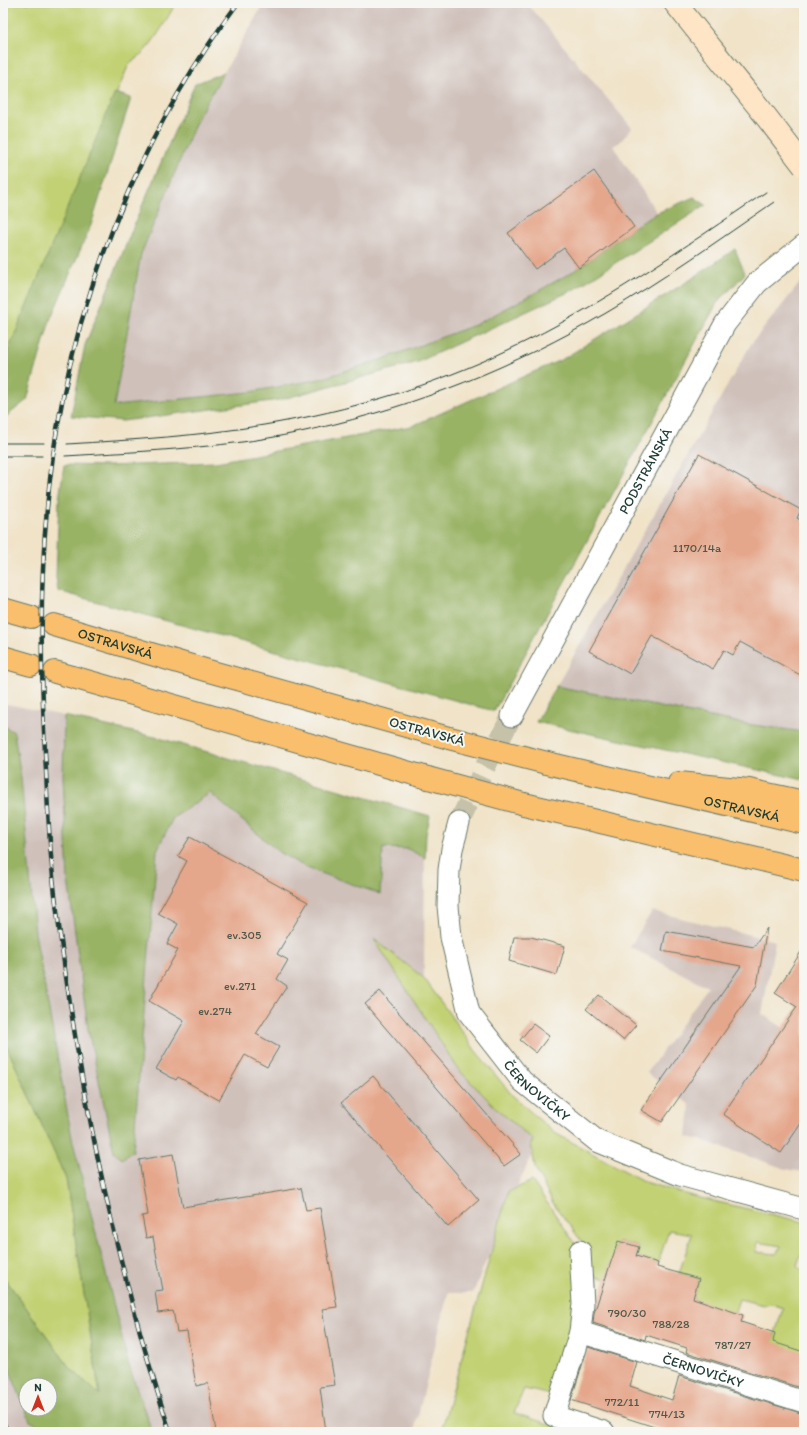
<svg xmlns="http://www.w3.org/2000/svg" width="807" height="1435" viewBox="0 0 807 1435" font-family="Itim,sans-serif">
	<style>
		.industrial { fill: #cfc0ba; fill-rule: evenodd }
		.green { fill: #c2d173; stroke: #708754; fill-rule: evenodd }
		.forest { fill: #99b365; stroke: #5c784c; fill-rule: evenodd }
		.building { fill: #e5a78c }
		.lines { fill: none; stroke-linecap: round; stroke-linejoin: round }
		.minor-tunnel { stroke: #c6c2aa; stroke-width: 21; stroke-dasharray: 21 10; stroke-linecap: butt }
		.minor-casing { stroke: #687768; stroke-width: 23 }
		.secondary-casing { stroke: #687768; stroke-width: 24 }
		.trunk-casing { stroke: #687768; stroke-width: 24 }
		.minor { stroke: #fff; stroke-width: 21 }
		.secondary { stroke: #fde5c5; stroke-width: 22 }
		.trunk { stroke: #f9bf6d; stroke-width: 22 }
		.tram { stroke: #1f3d34; stroke-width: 1 }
		.rail-casing { stroke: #1f3d34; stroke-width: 4.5 }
		.rail { stroke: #f6f6f2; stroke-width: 3; stroke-dasharray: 9; stroke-linecap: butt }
		.secondary-bridge-casing { stroke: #687768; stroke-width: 24; stroke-linecap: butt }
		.trunk-bridge-casing { stroke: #687768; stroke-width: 24; stroke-linecap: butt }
		.secondary-bridge { stroke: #fde5c5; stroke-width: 22 }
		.trunk-bridge { stroke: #f9bf6d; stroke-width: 22 }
		.labels { text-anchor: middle; stroke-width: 4; stroke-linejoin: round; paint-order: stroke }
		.number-label { font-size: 12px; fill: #50584a }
		.street-label { font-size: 14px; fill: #1f3d34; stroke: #f6f6f2 }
	</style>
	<rect width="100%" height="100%" fill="#f6f6f2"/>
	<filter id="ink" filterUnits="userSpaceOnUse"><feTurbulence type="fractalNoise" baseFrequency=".025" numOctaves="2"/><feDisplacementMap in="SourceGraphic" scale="8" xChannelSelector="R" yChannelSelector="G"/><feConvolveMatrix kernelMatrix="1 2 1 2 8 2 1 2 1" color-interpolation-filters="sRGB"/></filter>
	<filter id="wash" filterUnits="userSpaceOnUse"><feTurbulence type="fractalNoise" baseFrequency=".012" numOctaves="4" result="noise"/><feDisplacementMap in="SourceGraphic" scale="16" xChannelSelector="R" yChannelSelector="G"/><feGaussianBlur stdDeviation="0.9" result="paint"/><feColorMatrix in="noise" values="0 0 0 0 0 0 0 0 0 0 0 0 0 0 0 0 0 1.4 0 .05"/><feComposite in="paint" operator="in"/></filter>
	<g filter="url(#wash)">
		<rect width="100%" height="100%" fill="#f0e3c8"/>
		<!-- industrial -->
		<g class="industrial">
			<path d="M 264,3 L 527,3 L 632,128 L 620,142 L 613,146 L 657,213 L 634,227 L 579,268 L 533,294 L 475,325 L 383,359 L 320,379 L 250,392 L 114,406 L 141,254 L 198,117 Z"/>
			<path d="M 804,278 L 804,780 L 536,722 L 751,344 Z"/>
			<path d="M 3,703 L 64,716 L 160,755 L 425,836 L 424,978 L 375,939 L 499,1111 L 538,1144 L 517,1186 L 473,1293 L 448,1293 L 414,1432 L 3,1432 L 3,1276 L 70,1368 L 66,1179 L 3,1038 ZM 26,1385 L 50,1385 L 50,1409 L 26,1409 Z"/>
			<path d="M 652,911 L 775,941 L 762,1014 L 804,1041 L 804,1172 L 786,1169 L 701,1140 L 687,1137 L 690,1105 L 647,1073 L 708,987 L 630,947 Z"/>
		</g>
		<!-- green -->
		<g class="green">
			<path d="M 3,3 L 176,3 C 162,27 152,49 129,64 L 3,363 Z"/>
			<path d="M 374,939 L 424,978 L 475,1050 L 512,1095 L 553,1132 L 645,1182 L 692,1196 L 804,1222 L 804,1257 L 800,1256 L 797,1266 L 804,1270 L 804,1352 L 763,1372 L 783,1308 L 772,1304 L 764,1305 L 739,1299 L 731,1324 L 693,1298 L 699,1279 L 679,1273 L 692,1234 L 669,1230 L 658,1263 L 636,1256 L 639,1247 L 618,1241 L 606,1279 L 584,1273 L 585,1246 L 552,1202 L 535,1168 L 531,1144 L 533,1140 L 499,1111 L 458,1069 ZM 758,1242 L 781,1246 L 781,1247 L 776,1254 L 756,1252 Z"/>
			<path d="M 3,1038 L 66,1179 L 100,1396 L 70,1368 L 3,1276 Z"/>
			<path d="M 532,1181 L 577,1246 L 580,1303 L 552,1395 L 524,1389 L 514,1413 L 574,1432 L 441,1432 L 508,1192 Z"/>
		</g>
		<!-- forest -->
		<g class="forest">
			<path d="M 224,72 L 198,117 L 141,254 L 114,406 L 250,392 L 320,379 L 383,359 L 475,325 L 533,294 L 579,268 L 634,227 L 657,213 L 694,197 L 706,205 L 573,290 L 418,362 L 279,400 L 123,421 L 71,416 L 85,345 L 139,213 L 195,84 Z"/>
			<path d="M 115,93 L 131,98 L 91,225 L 50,320 L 27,400 L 3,419 L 3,363 Z"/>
			<path d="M 735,249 L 745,274 L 717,303 L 494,711 L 58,591 L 56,577 L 59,499 L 64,465 L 108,466 L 216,462 L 412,426 L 563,359 L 693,278 Z"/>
			<path d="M 556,686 L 746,724 L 804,732 L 804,780 L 536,722 Z"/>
			<path d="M 64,716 L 159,738 L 430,816 L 426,835 L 425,858 L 408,849 L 383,848 L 380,894 L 307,868 L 280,853 L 210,793 L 173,818 L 157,850 L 133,1151 L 122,1159 L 114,1152 L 88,1029 L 68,880 L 63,777 Z"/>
			<path d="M 3,726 L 14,732 L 21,778 L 35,933 L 72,1138 L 129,1366 L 152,1432 L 52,1432 L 30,1421 L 3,1353 L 3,1276 L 70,1368 L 100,1395 L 66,1179 L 3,1038 ZM 26,1385 L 50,1385 L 50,1409 L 26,1409 Z"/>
		</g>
		<g id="blocks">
			<!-- building -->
			<g class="building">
				<path d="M 594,171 L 634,227 L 579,268 L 564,248 L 535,269 L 508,233 Z"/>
				<path d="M 699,454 L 801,510 L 797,518 L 804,522 L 804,677 L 740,642 L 733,655 L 724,650 L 713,669 L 652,636 L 630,674 L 589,651 Z"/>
				<path d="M 190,837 L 308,902 L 277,954 L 288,960 L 277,979 L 287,986 L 256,1034 L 279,1047 L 267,1067 L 245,1055 L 219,1100 L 178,1077 L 176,1080 L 156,1069 L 184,1021 L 149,1001 L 178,950 L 167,944 L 178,924 L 158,913 L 187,861 L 178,856 Z"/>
				<path d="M 767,928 L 757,985 L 662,1122 L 641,1110 L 741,966 L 662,951 L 666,931 L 754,947 Z"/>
				<path d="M 514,937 L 531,937 L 565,946 L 557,975 L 509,961 Z"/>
				<path d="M 804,947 L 804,1119 L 781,1153 L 723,1114 L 797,1007 L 775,993 Z"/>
				<path d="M 380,991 L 521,1154 L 504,1166 L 365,1004 Z"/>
				<path d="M 599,995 L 636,1025 L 623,1040 L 586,1009 Z"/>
				<path d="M 533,1024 L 549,1036 L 536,1053 L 520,1040 Z"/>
				<path d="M 373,1076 L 479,1200 L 448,1227 L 341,1103 Z"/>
				<path d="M 173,1154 L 183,1207 L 301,1188 L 306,1210 L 320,1208 L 337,1307 L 322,1309 L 335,1385 L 320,1387 L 326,1432 L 216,1432 L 208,1383 L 196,1386 L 187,1331 L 177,1332 L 173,1311 L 158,1313 L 155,1291 L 163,1290 L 153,1237 L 146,1238 L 142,1216 L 148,1215 L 139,1160 Z"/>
				<path d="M 618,1241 L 639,1247 L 636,1256 L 658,1263 L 657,1267 L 699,1279 L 693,1298 L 743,1315 L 741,1322 L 775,1333 L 773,1342 L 804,1352 L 804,1389 L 686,1352 L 687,1348 L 646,1335 L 645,1340 L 593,1323 L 594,1313 Z"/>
				<path d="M 588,1347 L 637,1362 L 630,1386 L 672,1400 L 679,1376 L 804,1414 L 804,1432 L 670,1432 L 571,1400 Z"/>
			</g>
		</g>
	</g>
	<g filter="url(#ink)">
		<use href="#blocks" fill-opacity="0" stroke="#687768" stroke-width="1"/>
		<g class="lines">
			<!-- minor-tunnel -->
			<path class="minor-tunnel" d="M 459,823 L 484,769 L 512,716"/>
			<!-- minor casing -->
			<g class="minor-casing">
				<g id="minor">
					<path id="s1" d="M 512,716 L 725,324 L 757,283 L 804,245"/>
					<path id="s2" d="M 459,823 L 452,849 L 449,870 L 448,906 L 451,937 L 469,1013 L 522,1081 L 597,1141 L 680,1175 L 804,1209"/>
					<path d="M 580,1251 L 583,1304 L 580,1332 L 554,1416 L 604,1432"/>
					<path id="s3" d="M 580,1332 L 804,1402"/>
				</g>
			</g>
			<!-- secondary casing -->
			<g class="secondary-casing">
				<path id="secondary" d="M 675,3 L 761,110"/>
			</g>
			<!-- trunk casing -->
			<g class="trunk-casing">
				<g id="trunk">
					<path d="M 3,609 L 31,617"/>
					<path id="s4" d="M 54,625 L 205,670 L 449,738"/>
					<path d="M 3,657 L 31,665"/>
					<path d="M 55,672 L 428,778"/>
					<path id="s5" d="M 547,763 L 804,823"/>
					<path d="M 679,783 L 749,790 L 804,802"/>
					<path d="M 524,804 L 804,870"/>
				</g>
			</g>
			<!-- minor -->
			<use href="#minor" class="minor"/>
			<!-- secondary -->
			<use href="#secondary" class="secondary"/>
			<!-- trunk -->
			<use href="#trunk" class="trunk"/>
			<!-- tram -->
			<g class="tram">
				<path d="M 3,443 L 44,443"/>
				<path d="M 67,444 C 133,440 199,436 264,425 C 349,411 433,386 510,349 C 601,306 683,248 766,192"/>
				<path d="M 3,456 L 42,456"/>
				<path d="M 65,456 C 148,451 233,448 314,429 C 417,406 515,366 606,313 C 664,279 719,240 774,202"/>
			</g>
			<!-- rail casing -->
			<g class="rail-casing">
				<g id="rail">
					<path d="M 3,1422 L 8,1432"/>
					<path d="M 170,1432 C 124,1290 91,1144 69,997 C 62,950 55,903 51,856 C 48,821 47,786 45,752 C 39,635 39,518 62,402 C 90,260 151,119 238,3"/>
				</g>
			</g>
			<!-- rail -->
			<use href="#rail" class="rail"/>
			<!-- secondary-bridge casing -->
			<g class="secondary-bridge-casing">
				<path id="secondary-bridge" d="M 761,110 L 804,166"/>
			</g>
			<!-- trunk-bridge casing -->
			<g class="trunk-bridge-casing">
				<g id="trunk-bridge">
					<path d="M 449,738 L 547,763"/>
					<path d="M 428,778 L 524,804"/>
				</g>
			</g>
			<!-- secondary-bridge -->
			<use href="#secondary-bridge" class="secondary-bridge"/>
			<!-- trunk-bridge -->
			<use href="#trunk-bridge" class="trunk-bridge"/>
		</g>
	</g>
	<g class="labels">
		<!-- number labels -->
		<g class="number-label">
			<text x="697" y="552">1170/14a</text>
			<text x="244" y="939">ev.305</text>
			<text x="240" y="990">ev.271</text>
			<text x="215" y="1015">ev.274</text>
			<text x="627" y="1317">790/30</text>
			<text x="671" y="1328">788/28</text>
			<text x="733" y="1349">787/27</text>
			<text x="622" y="1406">772/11</text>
			<text x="667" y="1418">774/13</text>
		</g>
		<!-- street labels -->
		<g class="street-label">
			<text dy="5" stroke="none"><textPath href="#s1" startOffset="279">PODSTRÁNSKÁ</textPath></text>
			<text dy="5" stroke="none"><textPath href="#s4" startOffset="64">OSTRAVSKÁ</textPath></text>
			<text transform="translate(427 731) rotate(15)" y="5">OSTRAVSKÁ</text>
			<text dy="5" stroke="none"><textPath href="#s5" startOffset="200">OSTRAVSKÁ</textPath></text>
			<text dy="5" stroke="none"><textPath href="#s2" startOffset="297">ČERNOVIČKY</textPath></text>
			<text dy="5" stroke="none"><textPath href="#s3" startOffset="129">ČERNOVIČKY</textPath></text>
		</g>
	</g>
	<!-- margin -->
	<rect width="807" height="1435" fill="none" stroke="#f6f6f2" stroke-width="16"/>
	<!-- north arrow -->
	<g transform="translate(38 1397)"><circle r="19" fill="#f6f6f2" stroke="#a0aca6"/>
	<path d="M0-3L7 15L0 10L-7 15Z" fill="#c8321e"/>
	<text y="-6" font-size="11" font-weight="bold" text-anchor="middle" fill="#1f3d34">N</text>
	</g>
</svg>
